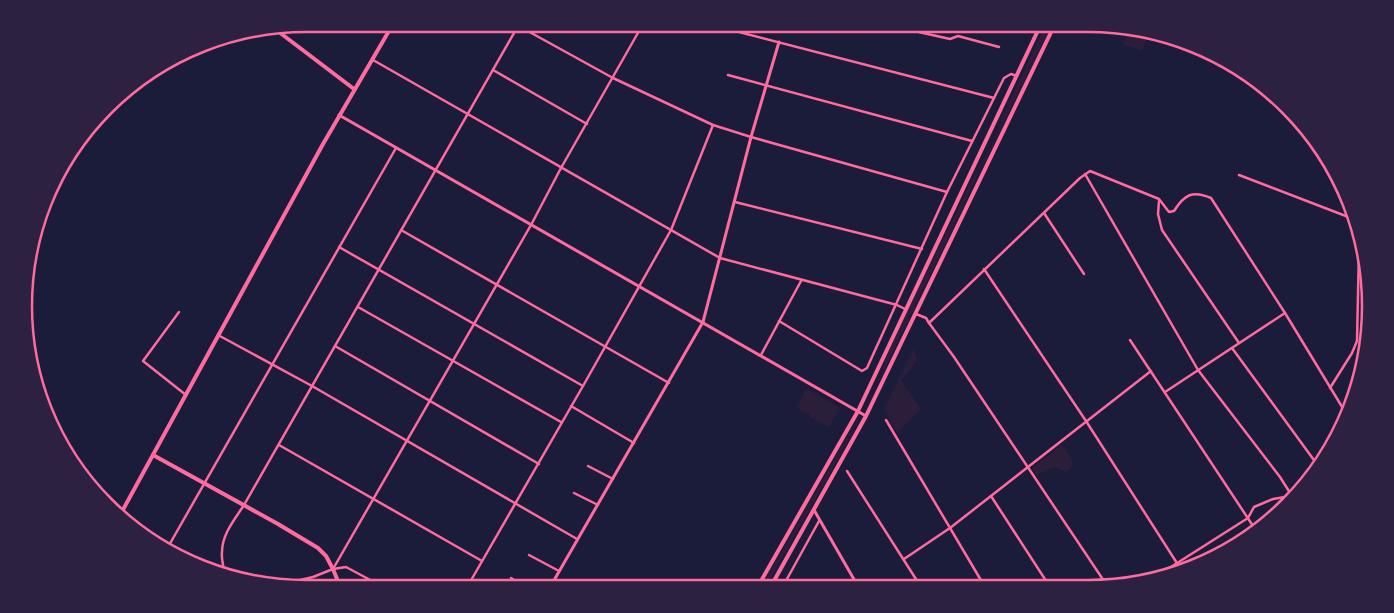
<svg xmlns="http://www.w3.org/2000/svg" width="1394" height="613" viewBox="0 0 1394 613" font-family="'Sofia Sans Condensed',sans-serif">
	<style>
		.green { fill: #2a1e3b }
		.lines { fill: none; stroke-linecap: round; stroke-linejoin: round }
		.minor { stroke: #ff6b9d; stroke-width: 2.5 }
		.tertiary { stroke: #ff6b9d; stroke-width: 3 }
		.secondary { stroke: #ff6b9d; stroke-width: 4 }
		.rim { fill: none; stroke: #ff6b9d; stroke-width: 2.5 }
	</style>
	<rect width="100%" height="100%" fill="#1b1b3a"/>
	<!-- green -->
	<g class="green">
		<path d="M 1046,24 L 1052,24 L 982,167 L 981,166 L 998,132 L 1004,113 Z"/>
		<path d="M 1128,31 L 1149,34 L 1142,51 L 1123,44 Z"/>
		<path d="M 975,174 L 977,175 L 962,209 L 866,408 L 882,372 L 886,356 Z"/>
		<path d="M 914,348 L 917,361 L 901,380 L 921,409 L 897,433 L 884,409 Z"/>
		<path d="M 808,389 L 840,408 L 829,427 L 810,418 L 810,414 L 802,411 L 797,407 L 805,390 Z"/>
		<path d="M 858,418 L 859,419 L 833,469 L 765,588 L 761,588 Z"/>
		<path d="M 1062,445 L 1073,461 L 1071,468 L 1065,472 L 1055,467 L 1037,475 L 1032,468 Z"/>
	</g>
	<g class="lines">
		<!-- minor -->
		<g class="minor">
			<path d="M 515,24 L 613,78 L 713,125 L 751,137 L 947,192"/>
			<path d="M 708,24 L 994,98"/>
			<path d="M 883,24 L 950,39 L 958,36 L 999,47"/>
			<path d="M 373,60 L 720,258 L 897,305 L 905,309"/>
			<path d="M 493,70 L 587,124"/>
			<path d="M 728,75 L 972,141"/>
			<path d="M 1085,174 L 1198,370 L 1280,477 L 1292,496"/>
			<path d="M 1239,175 L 1351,218"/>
			<path d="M 1159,201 L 1158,214 L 1162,230 L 1239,343"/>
			<path d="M 735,202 L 922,249"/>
			<path d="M 1044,213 L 1084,274"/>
			<path d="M 401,230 L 669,383"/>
			<path d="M 339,247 L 583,386"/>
			<path d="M 984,269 L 1086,421 L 1182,571"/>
			<path d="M 358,307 L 561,422"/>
			<path d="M 179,312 L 143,361 L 186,395"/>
			<path d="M 916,314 L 926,318 L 929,323 L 1080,178 L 1090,171 L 1159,199 L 1169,212 L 1174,211 C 1184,195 1192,190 1211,198 L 1285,313 L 1347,415"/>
			<path d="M 779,321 L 857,368 L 862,371 L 867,368 L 947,192 L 1004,78 L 1011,74 L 1017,76"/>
			<path d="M 929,323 L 954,357 L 1108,587"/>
			<path d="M 218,335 L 312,386 L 577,539"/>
			<path d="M 1130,340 L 1257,532"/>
			<path d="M 335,346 L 539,464"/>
			<path d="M 1232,348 L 1319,467"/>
			<path d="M 761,355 L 801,281"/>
			<path d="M 1330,388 L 1352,353 L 1357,341 L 1359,248"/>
			<path d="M 1165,392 L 1285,313"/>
			<path d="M 571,406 L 634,443"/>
			<path d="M 886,420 L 985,587"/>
			<path d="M 279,445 L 482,561"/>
			<path d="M 588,466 L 613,479"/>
			<path d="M 847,471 L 921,587"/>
			<path d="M 574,493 L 598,505"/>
			<path d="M 991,496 L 1050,587"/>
			<path d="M 168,547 L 396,148"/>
			<path d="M 529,555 L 559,571"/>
			<path d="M 904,559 L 950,528 L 1151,371"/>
			<path d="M 333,569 L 531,225 L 561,168 L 643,24"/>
			<path d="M 225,576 C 224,568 221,559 222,552 C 222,534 235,519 244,505 L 518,26"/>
			<path d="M 511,578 L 529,589"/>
			<path d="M 1152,579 L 1248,518 L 1254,507 L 1273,499 L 1291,496"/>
			<path d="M 786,581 L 790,588"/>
			<path d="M 279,585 L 313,577 L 333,569 L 346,567 L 387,589"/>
			<path d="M 782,588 L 819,521"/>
			<path d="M 466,589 L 583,386 L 671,230 L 713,125"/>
		</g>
		<!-- tertiary -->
		<g class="tertiary">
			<path d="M 339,115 L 866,416"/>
			<path d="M 814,510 L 859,588"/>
			<path d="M 549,589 L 703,322 L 751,137 L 779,42"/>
		</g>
		<!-- secondary -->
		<g class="secondary">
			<path d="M 275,29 L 354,89"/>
			<path d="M 153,455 L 278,524 L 318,548 L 326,556 L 333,569 L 341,589"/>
			<path d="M 119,517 L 323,144 L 393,24"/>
			<path d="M 757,588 L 858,411 L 1041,24"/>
			<path d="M 770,588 L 866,416 L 1055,24"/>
		</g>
	</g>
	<!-- crop -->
	<path d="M0 0H1394V613H0ZM306 32H1088A274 274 0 0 1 1362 306V306A274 274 0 0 1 1088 580H306A274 274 0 0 1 32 306V306A274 274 0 0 1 306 32Z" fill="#2d2142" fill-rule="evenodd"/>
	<path class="rim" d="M306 32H1088A274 274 0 0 1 1362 306V306A274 274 0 0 1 1088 580H306A274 274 0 0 1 32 306V306A274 274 0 0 1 306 32Z"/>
</svg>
